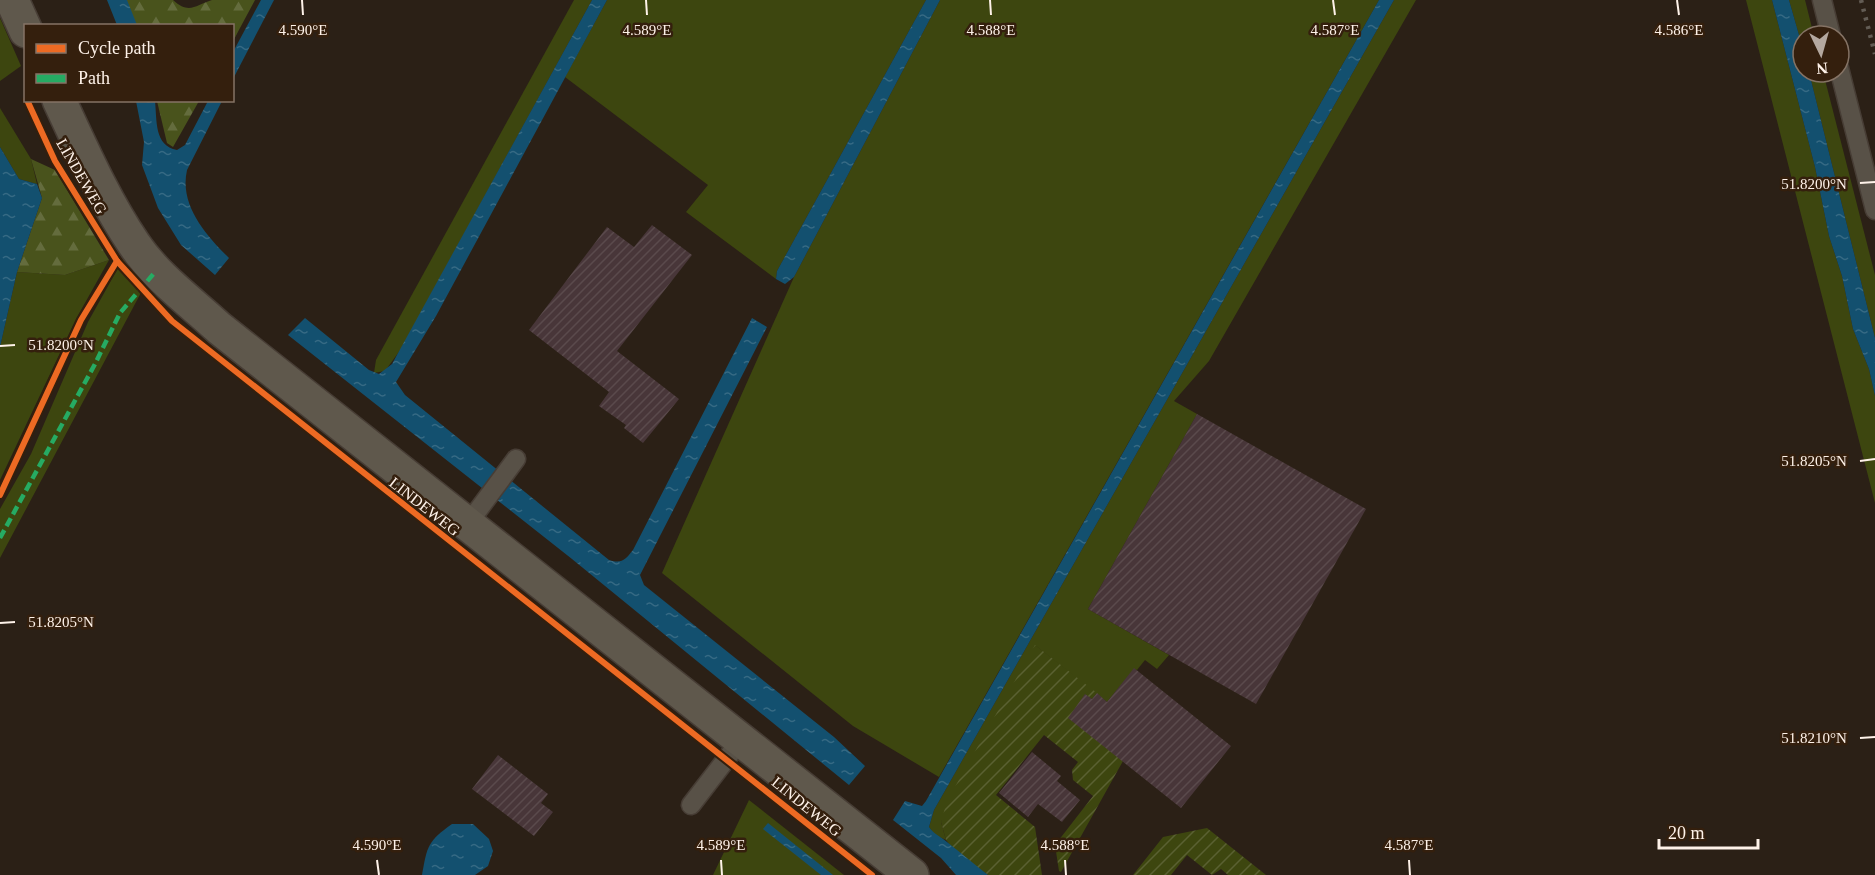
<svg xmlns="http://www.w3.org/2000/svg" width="1875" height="875" viewBox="0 0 1875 875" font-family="'Times New Roman',serif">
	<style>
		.green { fill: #3d460f }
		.forest { fill: url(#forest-firs) }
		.garden { fill: url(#garden-furrows) }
		.water { fill: url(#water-ripples) }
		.building { fill: url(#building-hatch) }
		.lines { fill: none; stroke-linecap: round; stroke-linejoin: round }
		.service-casing { stroke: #473d35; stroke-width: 21 }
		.secondary-casing { stroke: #473d35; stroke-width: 36 }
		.service { stroke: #585147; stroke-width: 18 }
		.secondary { stroke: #5f584c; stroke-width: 33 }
		.rail { stroke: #635c54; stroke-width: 4.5; stroke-dasharray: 3 6; stroke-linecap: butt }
		.quiet { stroke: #26ab63; stroke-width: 4.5; stroke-dasharray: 9 4.5; stroke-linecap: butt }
		.cycleway-casing { stroke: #341f0d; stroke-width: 10 }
		.cycleway { stroke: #ed6a23; stroke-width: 6 }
		.ticks { fill: none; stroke: #fef2e9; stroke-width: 2 }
		.labels { text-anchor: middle; stroke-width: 5; stroke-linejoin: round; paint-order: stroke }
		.street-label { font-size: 16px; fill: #fef2e9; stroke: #341f0d }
		.ticks-label { font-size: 15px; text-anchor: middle; fill: #fef2e9; stroke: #341f0d; stroke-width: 5; stroke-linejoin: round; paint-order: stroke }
	</style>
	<defs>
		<pattern id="forest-firs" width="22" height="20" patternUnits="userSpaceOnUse" patternTransform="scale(1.5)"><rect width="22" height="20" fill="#49531c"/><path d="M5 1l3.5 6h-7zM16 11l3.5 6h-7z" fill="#646c3d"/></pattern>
		<pattern id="garden-furrows" width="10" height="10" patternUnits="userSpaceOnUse" patternTransform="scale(1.5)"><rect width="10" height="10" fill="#3d460f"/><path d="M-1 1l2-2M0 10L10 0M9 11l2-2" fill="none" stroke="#5a6132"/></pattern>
		<pattern id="water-ripples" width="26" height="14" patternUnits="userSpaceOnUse" patternTransform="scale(1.5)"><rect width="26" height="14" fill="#13506f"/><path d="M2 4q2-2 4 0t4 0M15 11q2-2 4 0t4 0" fill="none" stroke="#366a84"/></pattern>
		<pattern id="building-hatch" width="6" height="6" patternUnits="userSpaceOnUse" patternTransform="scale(1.5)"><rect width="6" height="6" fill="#483639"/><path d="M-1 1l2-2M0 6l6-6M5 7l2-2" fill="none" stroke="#5a4a4c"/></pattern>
	</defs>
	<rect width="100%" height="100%" fill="#2b2016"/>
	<!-- green -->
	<g class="green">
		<path d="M 574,0 L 592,0 L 401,349 L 385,371 L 374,373 L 376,360 Z"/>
		<path d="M 607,0 L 926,0 L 777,271 L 776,279 L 686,212 L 708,185 L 565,77 Z"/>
		<path d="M 940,0 L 1379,0 L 939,777 L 853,726 L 662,573 L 794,277 Z"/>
		<path d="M 1394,0 L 1416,0 L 1209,361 L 1174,401 L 1197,414 L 1088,609 L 1169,655 L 1157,669 L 1145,660 L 1137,670 L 1134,669 L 1107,702 L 1036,646 L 941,822 L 946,840 L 935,835 L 929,827 L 934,810 Z"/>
		<path d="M 1746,0 L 1772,0 L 1815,167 L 1829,236 L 1842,276 L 1853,329 L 1869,369 L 1875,396 L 1875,503 Z"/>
		<path d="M 1789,0 L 1805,0 L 1814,36 L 1803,36 L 1803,49 Z"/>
		<path d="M 0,18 L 21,66 L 0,81 Z"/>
		<path d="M 1809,72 L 1823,72 L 1875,275 L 1875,338 Z"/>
		<path d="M 0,108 L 31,159 L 37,184 L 19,179 L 0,147 Z"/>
		<path d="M 123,259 L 144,287 L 0,558 L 0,509 L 31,454 L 88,322 Z"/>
		<path d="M 109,260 L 76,319 L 0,480 L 0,347 L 17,272 L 65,275 Z"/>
		<path d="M 749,800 L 844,875 L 713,875 Z"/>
	</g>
	<!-- forest -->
	<g class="forest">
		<path d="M 116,0 L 173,0 C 189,15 196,5 212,0 C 225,0 242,0 255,0 L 233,41 L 232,26 L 126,25 Z"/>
		<path d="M 157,101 L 199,101 L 173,147 L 167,143 Z"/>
		<path d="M 31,159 L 55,170 L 109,260 L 65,275 L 17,272 L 42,198 Z"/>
	</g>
	<!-- garden -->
	<g class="garden">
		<path d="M 1035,645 L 1097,693 L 1092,699 L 1085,695 L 1123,761 L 1061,872 L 1059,871 L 1055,845 L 1093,796 L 1073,780 L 1072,770 L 1078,762 L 1044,735 L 996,795 L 1035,827 L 1042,875 L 988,875 L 955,851 L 946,840 L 941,822 L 947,801 Z"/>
		<path d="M 1207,828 L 1266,875 L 1228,875 L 1221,869 L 1212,875 L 1187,855 L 1171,875 L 1133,875 L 1163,837 Z"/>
	</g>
	<!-- water -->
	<g class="water">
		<path d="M 107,0 L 127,0 L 137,25 L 117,25 Z"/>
		<path d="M 261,0 L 274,0 L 233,79 L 233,52 Z"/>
		<path d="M 592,0 L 607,0 L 436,316 L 396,382 L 405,395 L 609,560 C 622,564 625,560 633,550 L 752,318 L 767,327 L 640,575 L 644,585 L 834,737 L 865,766 L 849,785 L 572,559 L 288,335 L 305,318 L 369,370 L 379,374 L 392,364 Z"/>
		<path d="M 926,0 L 940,0 L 794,277 L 785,284 L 776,279 L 777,271 Z"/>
		<path d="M 1379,0 L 1394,0 L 934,810 L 929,827 C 935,835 940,836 947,842 C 961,853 974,864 988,875 L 956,875 L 941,858 L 893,820 L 905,801 L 922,806 L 926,801 Z"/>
		<path d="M 1772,0 L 1789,0 L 1803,49 L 1803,72 L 1809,72 L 1875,338 L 1875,396 L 1869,369 L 1853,329 L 1842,276 L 1829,236 L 1815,167 Z"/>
		<path d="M 136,101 L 155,101 C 157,120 154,146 177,150 L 185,145 L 208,101 L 222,101 L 187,170 C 179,205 206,235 229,258 L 215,275 L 181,245 L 158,208 L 142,165 L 144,142 Z"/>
		<path d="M 0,147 L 19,179 L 37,184 L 42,198 L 17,272 L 0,347 Z"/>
		<path d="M 768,823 L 833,875 L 821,875 L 763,829 Z"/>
		<path d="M 452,824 L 473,824 L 489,839 L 493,851 L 488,866 L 475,875 L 422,875 C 427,846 428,841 452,824 Z"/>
	</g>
	<!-- building -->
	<g class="building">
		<path d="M 652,225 L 692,255 L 617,351 L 679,399 L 643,443 L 624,428 L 626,425 L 599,406 L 609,392 L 529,330 L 607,227 L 634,247 Z"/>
		<path d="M 1197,414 L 1366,509 L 1256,704 L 1088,609 Z"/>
		<path d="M 1134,668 L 1231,746 L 1181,808 L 1068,718 L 1085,694 L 1092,699 L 1097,693 L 1107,702 Z"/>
		<path d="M 1032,752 L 1061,776 L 1057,781 L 1080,800 L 1062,822 L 1038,804 L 1028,817 L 999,793 Z"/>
		<path d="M 498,755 L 548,794 L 541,803 L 553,812 L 534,836 L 472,789 Z"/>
	</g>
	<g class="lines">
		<!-- service casing -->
		<g class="service-casing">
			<g id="service">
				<path d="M 1822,0 L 1831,36"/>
				<path d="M 1839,68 L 1875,210"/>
				<path d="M 467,525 L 516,459"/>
				<path d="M 691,805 L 741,740"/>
			</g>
		</g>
		<!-- secondary casing -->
		<g class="secondary-casing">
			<g id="secondary">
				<path d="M 12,0 L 26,31"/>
				<path d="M 59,100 C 82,149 104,200 134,244 C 156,277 191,302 219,328 L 912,875"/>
			</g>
		</g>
		<!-- service -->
		<use href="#service" class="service"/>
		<!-- secondary -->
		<use href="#secondary" class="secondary"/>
		<!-- rail -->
		<path class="rail" d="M 1861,0 L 1875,54"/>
		<!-- quiet -->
		<path class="quiet" d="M 0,538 L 95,364 L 120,313 L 156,271"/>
		<!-- cycleway casing -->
		<g class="cycleway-casing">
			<g id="cycleway">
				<path d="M 27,100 L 55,161 L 117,261 L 172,321 L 872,875"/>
				<path d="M 0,495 L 81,320 L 117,261"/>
			</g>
		</g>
		<!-- cycleway -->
		<use href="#cycleway" class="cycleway"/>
	</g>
	<!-- ticks -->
	<path class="ticks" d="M 302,0 L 303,15M 646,0 L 647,15M 990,0 L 991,15M 1333,0 L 1335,15M 1677,0 L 1679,15M 1860,183 L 1875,182M 0,346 L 15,345M 1860,461 L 1875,459M 0,623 L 15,622M 1860,738 L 1875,737M 377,860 L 379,875M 721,860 L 722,875M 1065,860 L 1066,875M 1409,860 L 1410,875"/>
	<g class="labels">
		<!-- street labels -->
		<g class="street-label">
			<text transform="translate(82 176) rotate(60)" y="6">LINDEWEG</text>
			<text transform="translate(425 506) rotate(38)" y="6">LINDEWEG</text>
			<text transform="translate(807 806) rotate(39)" y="6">LINDEWEG</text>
		</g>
	</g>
	<g class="ticks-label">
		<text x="303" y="35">4.590°E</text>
		<text x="647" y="35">4.589°E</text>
		<text x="991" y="35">4.588°E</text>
		<text x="1335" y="35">4.587°E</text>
		<text x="1679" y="35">4.586°E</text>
		<text x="1814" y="189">51.8200°N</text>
		<text x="61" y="350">51.8200°N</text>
		<text x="1814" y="466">51.8205°N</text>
		<text x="61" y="627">51.8205°N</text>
		<text x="1814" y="743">51.8210°N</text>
		<text x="377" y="850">4.590°E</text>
		<text x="721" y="850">4.589°E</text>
		<text x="1065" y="850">4.588°E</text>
		<text x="1409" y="850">4.587°E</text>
	</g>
	<!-- legend -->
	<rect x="24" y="24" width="210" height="78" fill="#341f0d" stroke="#857365" stroke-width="1.5"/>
	<rect x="36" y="44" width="30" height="9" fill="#ed6a23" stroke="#857365" stroke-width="1.5"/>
	<text x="78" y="54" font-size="18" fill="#fef2e9">Cycle path</text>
	<rect x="36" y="74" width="30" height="9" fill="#26ab63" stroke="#857365" stroke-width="1.5"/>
	<text x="78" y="84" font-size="18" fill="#fef2e9">Path</text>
	<!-- north arrow -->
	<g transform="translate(1821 54) rotate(175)"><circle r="28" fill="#341f0d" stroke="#857365" stroke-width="1.5"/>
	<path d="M0-4.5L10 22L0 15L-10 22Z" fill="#b4a89f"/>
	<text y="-9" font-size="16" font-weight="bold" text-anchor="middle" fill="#fef2e9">N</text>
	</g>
	<!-- scale -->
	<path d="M1659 839v9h99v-9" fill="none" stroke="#fef2e9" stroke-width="3"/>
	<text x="1668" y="839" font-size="18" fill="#fef2e9" stroke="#341f0d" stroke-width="4.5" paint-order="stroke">20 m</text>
</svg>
